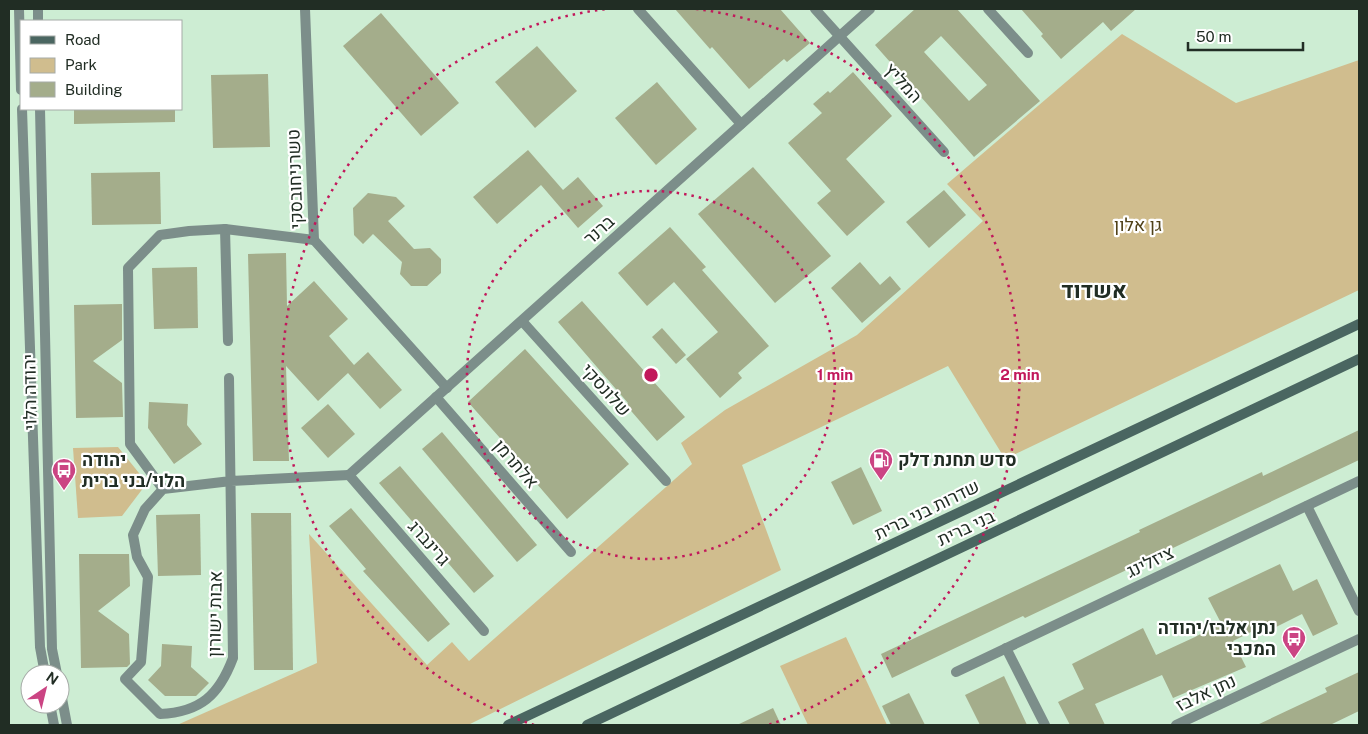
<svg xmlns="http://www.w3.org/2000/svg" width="1368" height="734" viewBox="0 0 1368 734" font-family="'Public Sans',Heebo,sans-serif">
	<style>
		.green { fill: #d0bd8e }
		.building { fill: #a4ad8b; fill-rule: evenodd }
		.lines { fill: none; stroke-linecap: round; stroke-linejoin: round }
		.minor { stroke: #7c8e8a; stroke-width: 10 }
		.tertiary { stroke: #7c8e8a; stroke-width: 10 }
		.secondary { stroke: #4a6661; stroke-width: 10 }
		.ring { fill: none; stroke: #c2185b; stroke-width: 2.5; stroke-dasharray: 2.5 5 }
		.labels { text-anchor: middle; stroke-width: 4.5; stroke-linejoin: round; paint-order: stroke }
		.street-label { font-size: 18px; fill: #212d24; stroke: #fff }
		.park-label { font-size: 18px; fill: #504117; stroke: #fff }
		.poi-label { font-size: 18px; font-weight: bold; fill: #212d24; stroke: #fff; text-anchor: start }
		.district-label { font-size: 22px; font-weight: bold; fill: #212d24; stroke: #fff }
		.centre { fill: #c2185b; stroke: #fff; stroke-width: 2.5 }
		.ring-label { font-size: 15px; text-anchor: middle; font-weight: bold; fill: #c2185b; stroke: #fff; stroke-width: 4.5; stroke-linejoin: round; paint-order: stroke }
	</style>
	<rect width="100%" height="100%" fill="#cdedd3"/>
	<!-- green -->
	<g class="green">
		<path d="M 1122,34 L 1236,103 L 1359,60 L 1359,290 L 1005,459 L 948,366 L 742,465 L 781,570 L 468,725 L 177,725 L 317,663 L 309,534 L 427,665 L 452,642 L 469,661 L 692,464 L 681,443 L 725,410 L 857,335 L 983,221 L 947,184 Z"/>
		<path d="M 118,447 L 147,483 L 122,516 L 78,518 L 73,448 Z"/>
		<path d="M 846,637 L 887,725 L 808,725 L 780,666 Z"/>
	</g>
	<!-- building -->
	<g class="building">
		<path d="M 675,9 L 780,9 L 810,43 L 787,62 L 784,59 L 749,89 L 712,47 L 710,49 Z"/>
		<path d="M 915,9 L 957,9 L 1040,101 L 974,157 L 875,45 ZM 941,36 L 987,85 L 969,101 L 924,52 Z"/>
		<path d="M 1021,9 L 1136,9 L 1111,31 L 1103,22 L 1061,59 L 1041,36 L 1043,34 Z"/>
		<path d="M 381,13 L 459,103 L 421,136 L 343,46 Z"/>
		<path d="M 537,46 L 577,91 L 535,128 L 495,82 Z"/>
		<path d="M 853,72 L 892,116 L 846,159 L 885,202 L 847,236 L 817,203 L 831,191 L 788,143 L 822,113 L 813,104 L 828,91 L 830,93 Z"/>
		<path d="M 268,74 L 270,147 L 213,148 L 211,75 Z"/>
		<path d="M 657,82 L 697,129 L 656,165 L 615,118 Z"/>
		<path d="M 74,109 L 175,109 L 175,122 L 74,124 Z"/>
		<path d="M 528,150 L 563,190 L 578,177 L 603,206 L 578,228 L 541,185 L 497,224 L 473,197 Z"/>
		<path d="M 753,167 L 831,256 L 775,303 L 698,214 Z"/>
		<path d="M 160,172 L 161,224 L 92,225 L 91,173 Z"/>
		<path d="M 944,190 L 966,215 L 929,248 L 906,222 Z"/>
		<path d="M 368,193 L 396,197 L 405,206 L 388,221 L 414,249 L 430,248 L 441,259 L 441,273 L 427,286 L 411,286 L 400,274 L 402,262 L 373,234 L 363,244 L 354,235 L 353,208 Z"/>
		<path d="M 670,227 L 706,267 L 702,270 L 769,346 L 738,373 L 742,378 L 720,398 L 686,359 L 718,332 L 674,282 L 647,306 L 618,273 Z"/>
		<path d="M 286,253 L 287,306 L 314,281 L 348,319 L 329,336 L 354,365 L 368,352 L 402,390 L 380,409 L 348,373 L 318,401 L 286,366 L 289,461 L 253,461 L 248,254 Z"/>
		<path d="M 860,262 L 880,285 L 890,276 L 901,289 L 862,323 L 831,288 Z"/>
		<path d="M 197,267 L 198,328 L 154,329 L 152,268 Z"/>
		<path d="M 582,301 L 685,417 L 657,441 L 626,405 L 628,403 L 558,322 Z"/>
		<path d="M 122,304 L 122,340 L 93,361 L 122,383 L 123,417 L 76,418 L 74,305 Z"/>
		<path d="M 662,328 L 686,355 L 676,364 L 652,337 Z"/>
		<path d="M 525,349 L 629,464 L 567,519 L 537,484 L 539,482 L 468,402 Z"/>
		<path d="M 149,402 L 188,404 L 187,425 L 202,444 L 174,464 L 148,428 Z"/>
		<path d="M 328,404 L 355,434 L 328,458 L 301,428 Z"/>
		<path d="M 1359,430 L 1359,460 L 1025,618 L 1023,616 L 892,678 L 881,654 L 1140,532 L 1139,530 L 1262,472 L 1263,476 Z"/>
		<path d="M 442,432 L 537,545 L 517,562 L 422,449 Z"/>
		<path d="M 400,466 L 494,576 L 474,593 L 379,483 Z"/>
		<path d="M 861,467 L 882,511 L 853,525 L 831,482 Z"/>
		<path d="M 351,508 L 450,624 L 428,642 L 363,571 L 366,569 L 329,526 Z"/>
		<path d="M 251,513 L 291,513 L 293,670 L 254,670 Z"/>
		<path d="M 200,514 L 201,575 L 158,576 L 156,515 Z"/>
		<path d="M 79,554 L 129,554 L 130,586 L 98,611 L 129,634 L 130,664 L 127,667 L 81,668 Z"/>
		<path d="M 1280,564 L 1293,591 L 1317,579 L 1338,624 L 1313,636 L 1302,614 L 1276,627 L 1273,621 L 1233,641 L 1246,667 L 1173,698 L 1162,675 L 1095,704 L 1105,725 L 1070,725 L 1058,702 L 1084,689 L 1072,664 L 1143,628 L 1156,655 L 1195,637 L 1221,623 L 1208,598 Z"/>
		<path d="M 162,644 L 192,646 L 191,667 L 209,683 L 196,696 L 165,696 L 148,680 L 161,666 Z"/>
		<path d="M 1359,672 L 1359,711 L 1330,725 L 1257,725 L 1327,692 L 1325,688 Z"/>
		<path d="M 1004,676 L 1027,725 L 980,725 L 965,695 Z"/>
		<path d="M 909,693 L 925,725 L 891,725 L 882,706 Z"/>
		<path d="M 773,708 L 781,725 L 737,725 Z"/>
	</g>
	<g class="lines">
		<!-- minor -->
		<g class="minor">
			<path d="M 305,9 L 314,240 L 447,388"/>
			<path d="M 638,9 L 741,124"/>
			<path d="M 815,9 L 944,152"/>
			<path d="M 988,9 L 1028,53"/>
			<path d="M 225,229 L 228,341"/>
			<path d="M 522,321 L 666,481"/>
			<path d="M 229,378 L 233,658 C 219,695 201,712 160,714 L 125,679 L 141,662 L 148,577 L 137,557 L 133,535 L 145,509 L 163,489 L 231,481 L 349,475"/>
			<path d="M 436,397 L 571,552"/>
			<path d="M 349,475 L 870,9"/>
			<path d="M 349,475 L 484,631"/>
			<path d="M 163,489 L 130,444 L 128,268 L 160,235 L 189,231 L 225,229 L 314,240"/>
			<path d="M 1307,506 L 1359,611"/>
			<path d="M 1006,648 L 1045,725"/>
			<path d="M 956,672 L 1359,481"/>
			<path d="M 1176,725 L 1359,639"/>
		</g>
		<!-- tertiary -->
		<g class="tertiary">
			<path d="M 19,9 L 21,90"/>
			<path d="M 38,9 L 38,21"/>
			<path d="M 22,109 L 40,647 L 45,674"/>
			<path d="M 40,109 L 52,649 L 57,674"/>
			<path d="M 60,688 L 67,725"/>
			<path d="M 50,704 L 54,725"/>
		</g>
		<!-- secondary -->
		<g class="secondary">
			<path d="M 508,725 L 1359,324"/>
			<path d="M 587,725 L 1359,359"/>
		</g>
	</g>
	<!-- distance rings -->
	<g class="ring">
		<circle cx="651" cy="375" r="184"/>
		<path d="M534 725A369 369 0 0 1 606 9M696 9A369 369 0 0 1 768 725"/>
	</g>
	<!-- icons -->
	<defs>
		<g id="fuel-pin" transform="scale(1.25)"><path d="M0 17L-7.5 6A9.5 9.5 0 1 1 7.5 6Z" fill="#cb4483" stroke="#fff"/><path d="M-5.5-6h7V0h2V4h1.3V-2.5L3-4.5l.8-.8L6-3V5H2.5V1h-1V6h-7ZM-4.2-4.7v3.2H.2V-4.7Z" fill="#fff"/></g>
		<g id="bus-pin" transform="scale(1.25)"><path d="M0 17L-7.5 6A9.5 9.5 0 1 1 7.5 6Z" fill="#cb4483" stroke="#fff"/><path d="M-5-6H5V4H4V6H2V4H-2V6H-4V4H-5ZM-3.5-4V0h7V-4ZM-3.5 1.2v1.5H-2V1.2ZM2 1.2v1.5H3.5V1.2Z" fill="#fff"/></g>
	</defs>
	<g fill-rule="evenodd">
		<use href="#fuel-pin" x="881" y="460"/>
		<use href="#bus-pin" x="64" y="470"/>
		<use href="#bus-pin" x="1294" y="638"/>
	</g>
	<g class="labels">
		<!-- street labels -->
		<g class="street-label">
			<text transform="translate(903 83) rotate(48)" y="6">המליץ</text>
			<text transform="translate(295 179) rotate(-92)" y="6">טשרניחובסקי</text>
			<text transform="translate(599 230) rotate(-42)" y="6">ברנר</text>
			<text transform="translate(606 390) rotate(48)" y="6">שלונסקי</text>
			<text transform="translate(30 392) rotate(-91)" y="6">יהודה הלוי</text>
			<text transform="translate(516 464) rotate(49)" y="6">אלתרמן</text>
			<text transform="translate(927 510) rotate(-26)" y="6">שדרות בני ברית</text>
			<text transform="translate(966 528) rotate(-25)" y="6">בני ברית</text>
			<text transform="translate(429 543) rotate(49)" y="6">גרינברג</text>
			<text transform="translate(1150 562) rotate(-25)" y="6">ציזלינג</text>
			<text transform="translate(215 614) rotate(-89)" y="6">אבות ישורון</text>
			<text transform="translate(1206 693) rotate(-25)" y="6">נתן אלבז</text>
		</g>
		<!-- park labels -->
		<g class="park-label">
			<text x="1138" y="231">גן אלון</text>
		</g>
		<!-- poi labels -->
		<g class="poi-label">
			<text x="82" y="466">יהודה<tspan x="82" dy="21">הלוי/בני ברית</tspan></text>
			<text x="898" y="466">סדש תחנת דלק</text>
			<text x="1276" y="634" text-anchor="end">נתן אלבז/יהודה<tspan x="1276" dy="21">המכבי</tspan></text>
		</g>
		<!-- district labels -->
		<g class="district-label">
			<text x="1094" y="298">אשדוד</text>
		</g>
	</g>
	<circle cx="651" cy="375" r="8" class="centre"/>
	<g class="ring-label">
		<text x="835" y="380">1 min</text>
		<text x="1020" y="380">2 min</text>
	</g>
	<!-- border -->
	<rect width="1368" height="734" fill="none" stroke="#212d24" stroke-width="20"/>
	<!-- legend -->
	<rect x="20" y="20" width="162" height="90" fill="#ffffff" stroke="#a6aba7"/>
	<rect x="30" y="36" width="25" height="8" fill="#4a6661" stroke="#a6aba7"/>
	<text x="65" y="45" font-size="15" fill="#212d24">Road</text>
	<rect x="30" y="58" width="25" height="15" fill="#d0bd8e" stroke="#a6aba7"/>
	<text x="65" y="70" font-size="15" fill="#212d24">Park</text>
	<rect x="30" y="82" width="25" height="15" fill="#a4ad8b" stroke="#a6aba7"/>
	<text x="65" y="95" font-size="15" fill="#212d24">Building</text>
	<!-- north arrow -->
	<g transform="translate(45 689) rotate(35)"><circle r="24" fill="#ffffff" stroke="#a6aba7"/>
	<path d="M0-4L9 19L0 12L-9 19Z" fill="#cb4483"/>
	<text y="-8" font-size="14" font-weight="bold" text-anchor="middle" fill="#212d24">N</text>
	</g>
	<!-- scale -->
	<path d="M1188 42v8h115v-8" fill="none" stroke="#212d24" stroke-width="2.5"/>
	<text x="1196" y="42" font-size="15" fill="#212d24" stroke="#ffffff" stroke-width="4" paint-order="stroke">50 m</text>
</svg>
